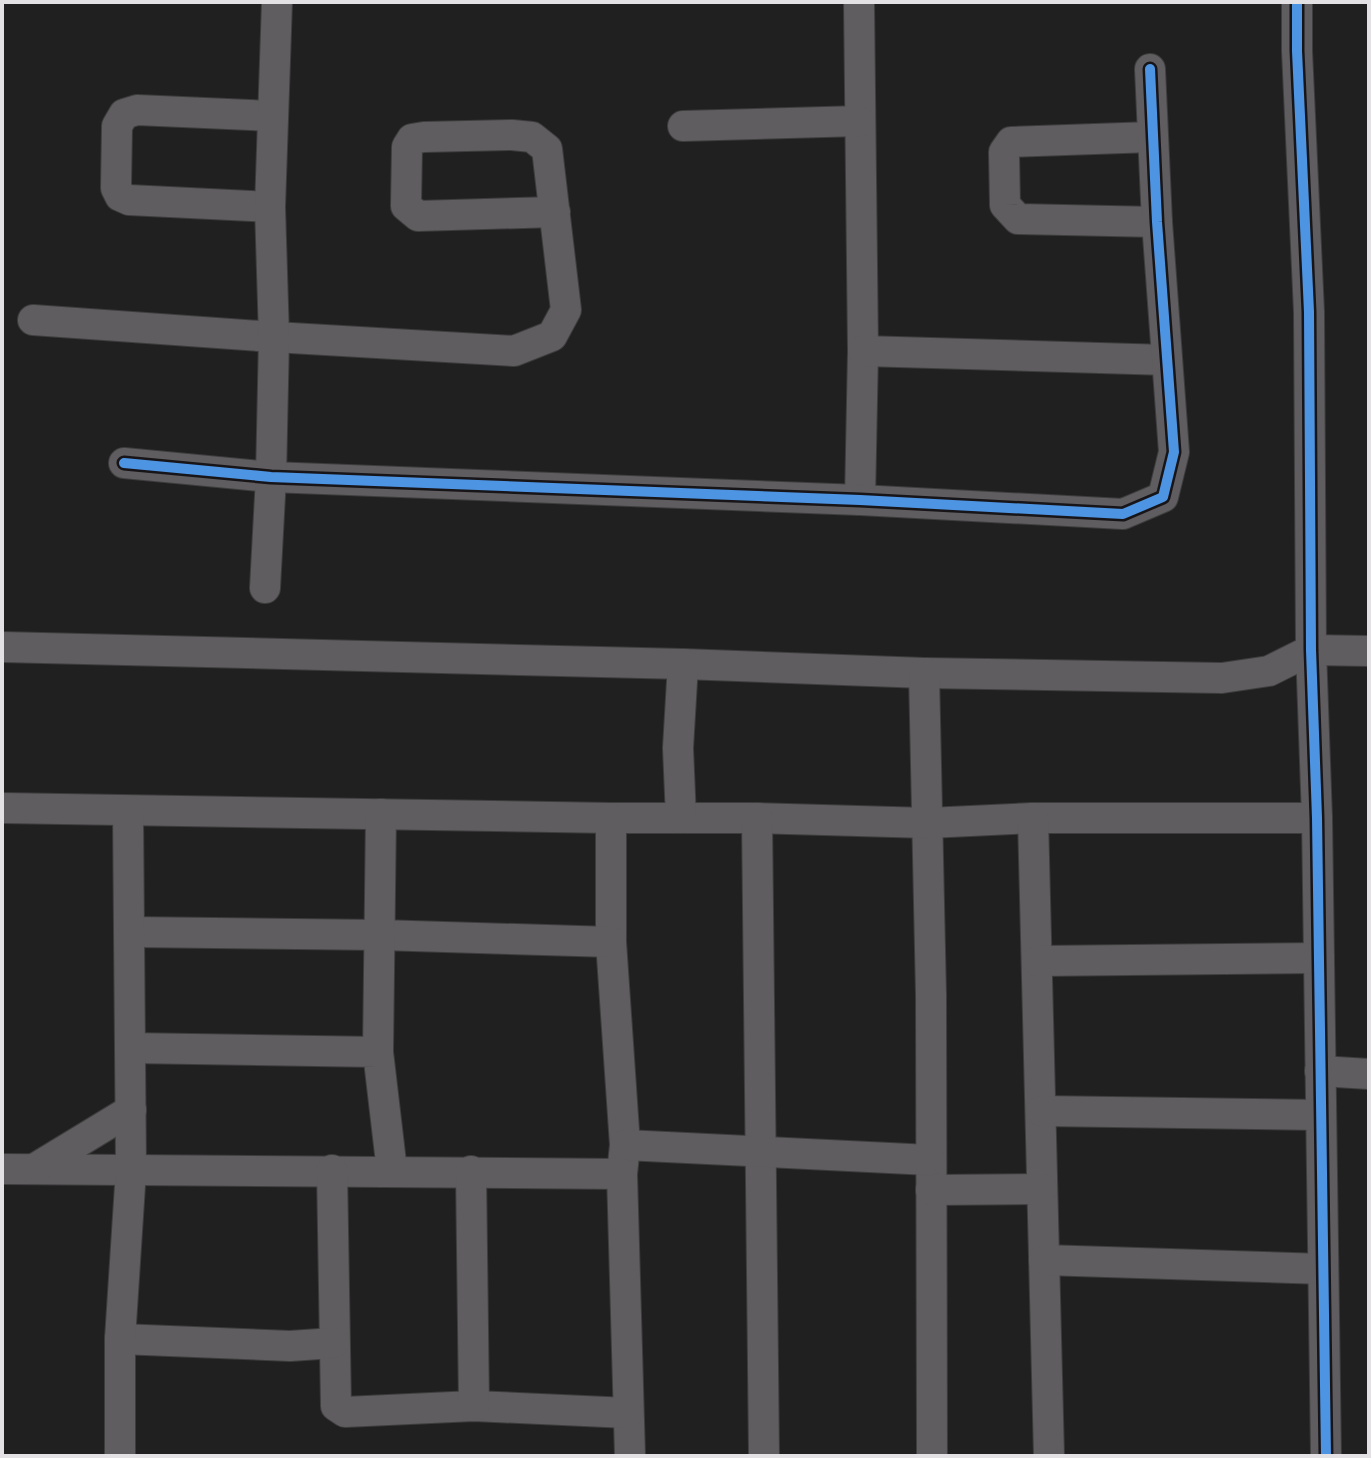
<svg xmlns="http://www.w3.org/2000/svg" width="1371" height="1458" viewBox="0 0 1371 1458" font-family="Montserrat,sans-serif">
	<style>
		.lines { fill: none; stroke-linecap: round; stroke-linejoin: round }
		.street-casing { stroke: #3e3d3e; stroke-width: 32 }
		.street { stroke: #5f5d5f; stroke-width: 30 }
		.cycleway-casing { stroke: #181519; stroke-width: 15 }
		.cycleway { stroke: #4d94e3; stroke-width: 10 }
	</style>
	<rect width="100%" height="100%" fill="#212021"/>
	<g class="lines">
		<!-- street casing -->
		<g class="street-casing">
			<g id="street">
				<path d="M 859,2 L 863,351 L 860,500"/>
				<path d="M 1297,2 L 1297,51 L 1309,312 L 1311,650 L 1317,818 L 1326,1456"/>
				<path d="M 683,126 L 860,121"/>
				<path d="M 1152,137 L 1011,142 L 1004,152 L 1005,205 L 1018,219 L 1157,222"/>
				<path d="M 270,207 L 129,200 L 120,196 L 116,188 L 117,126 L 124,114 L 137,110 L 272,116"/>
				<path d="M 33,320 L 274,337 L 514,351 L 552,336 L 566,310 L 547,149 L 532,137 L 512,135 L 424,137 L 412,139 L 407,147 L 406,206 L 418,216 L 555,212"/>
				<path d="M 863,351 L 1167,360"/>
				<path d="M 124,463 L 271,477 L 860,500 L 1123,514 L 1163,497 L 1174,452 L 1157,222 L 1150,69"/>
				<path d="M 265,588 L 271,477 L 274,337 L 270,207 L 277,2"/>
				<path d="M 2,647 L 683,664 L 924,673 L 1222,678 L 1269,671 L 1311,650 L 1369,651"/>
				<path d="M 924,673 L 931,995 L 932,1456"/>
				<path d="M 2,808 L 611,818 L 757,818 L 928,823 L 1033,818 L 1317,818"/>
				<path d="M 611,818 L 611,942 L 625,1145 L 622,1174 L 630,1456"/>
				<path d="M 681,818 L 678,748 L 683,664"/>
				<path d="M 757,818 L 764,1456"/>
				<path d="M 1033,818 L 1049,1456"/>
				<path d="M 131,932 L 380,935 L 611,942"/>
				<path d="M 1037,961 L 1319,958"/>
				<path d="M 130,1048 L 378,1052 L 392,1171"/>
				<path d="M 378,1052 L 381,814"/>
				<path d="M 1320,1071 L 1369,1074"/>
				<path d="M 1041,1111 L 1321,1115"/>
				<path d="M 625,1145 L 930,1160"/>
				<path d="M 2,1169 L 622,1174"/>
				<path d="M 34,1169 L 131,1110"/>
				<path d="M 332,1170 L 336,1406 L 345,1412 L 474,1406 L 628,1413"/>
				<path d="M 471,1171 L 474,1406"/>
				<path d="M 931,1190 L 1042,1189"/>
				<path d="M 1044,1260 L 1323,1269"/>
				<path d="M 120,1339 L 290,1346 L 334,1343"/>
				<path d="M 120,1456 L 120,1339 L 131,1170 L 128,811"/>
			</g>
		</g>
		<!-- street -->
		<use href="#street" class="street"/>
		<!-- cycleway casing -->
		<g class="cycleway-casing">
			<g id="cycleway">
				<path d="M 1297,2 L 1297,51 L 1309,312 L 1311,650 L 1317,818 L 1326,1456"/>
				<path d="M 124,463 L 271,477 L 860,500 L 1123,514 L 1163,497 L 1174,452 L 1157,222 L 1150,69"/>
			</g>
		</g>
		<!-- cycleway -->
		<use href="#cycleway" class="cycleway"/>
	</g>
	<!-- border -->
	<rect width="1371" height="1458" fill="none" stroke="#e3e1e3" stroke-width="8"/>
</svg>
